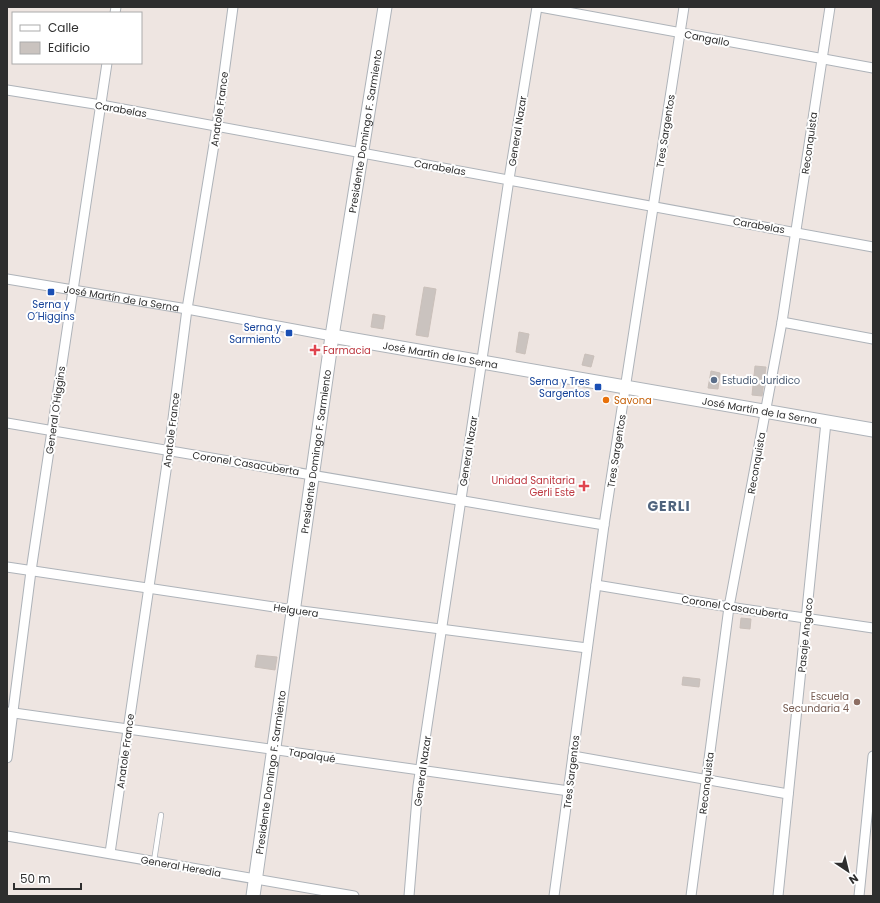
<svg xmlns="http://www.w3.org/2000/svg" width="880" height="903" viewBox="0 0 880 903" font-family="Poppins,sans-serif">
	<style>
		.building { fill: #cac3bf; stroke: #cac0ba }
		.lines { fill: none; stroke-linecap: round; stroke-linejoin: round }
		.lane-casing { stroke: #aeb3b9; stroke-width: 6 }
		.street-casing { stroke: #aeb3b9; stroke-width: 11 }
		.secondary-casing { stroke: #aeb3b9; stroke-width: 15 }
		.lane { stroke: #fff; stroke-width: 4.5 }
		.street { stroke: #fff; stroke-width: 9 }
		.secondary { stroke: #fff; stroke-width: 13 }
		.transit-dot { fill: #1a4fb4; stroke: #fff; stroke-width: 1.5 }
		.health-dot { fill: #e0444e; stroke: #fff; stroke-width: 1.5 }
		.service-dot { fill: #5c6f8a; stroke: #fff; stroke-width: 1.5 }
		.food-dot { fill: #e8710a; stroke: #fff; stroke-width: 1.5 }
		.education-dot { fill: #8d6e63; stroke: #fff; stroke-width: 1.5 }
		.labels { text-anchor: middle; stroke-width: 4; stroke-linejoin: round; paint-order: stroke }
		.street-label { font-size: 10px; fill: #2e2e2e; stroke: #fff }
		.transit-label { font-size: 10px; fill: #164399; stroke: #fff; text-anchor: end }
		.health-label { font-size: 10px; fill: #be3a42; stroke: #fff; text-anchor: start }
		.service-label { font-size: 10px; fill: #4e5e75; stroke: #fff; text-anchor: start }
		.food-label { font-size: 10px; fill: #c56008; stroke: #fff; text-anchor: start }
		.education-label { font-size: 10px; fill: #785e54; stroke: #fff; text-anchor: end }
		.district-label { font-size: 14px; font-weight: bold; letter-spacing: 1px; fill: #4f637d; stroke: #fff }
	</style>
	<rect width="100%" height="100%" fill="#eee5e1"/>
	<!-- building -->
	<g class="building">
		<path d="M 424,287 L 436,289 L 428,337 L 416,335 Z"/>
		<path d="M 373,314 L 385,316 L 383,329 L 371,327 Z"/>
		<path d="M 519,332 L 529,334 L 525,354 L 516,352 Z"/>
		<path d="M 585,354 L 594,356 L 591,367 L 582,365 Z"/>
		<path d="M 755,366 L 766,367 L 762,396 L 752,395 Z"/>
		<path d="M 711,371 L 720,373 L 718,389 L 708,388 Z"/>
		<path d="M 741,618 L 751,619 L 750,629 L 740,628 Z"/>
		<path d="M 257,655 L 277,657 L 275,670 L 255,667 Z"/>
		<path d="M 683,677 L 700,679 L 699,687 L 682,685 Z"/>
	</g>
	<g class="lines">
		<!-- lane casing -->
		<g class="lane-casing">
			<path id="lane" d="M 154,861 L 161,815"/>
		</g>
		<!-- street casing -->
		<g class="street-casing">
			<g id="street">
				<path d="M 540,7 L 873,68"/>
				<path d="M 115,13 L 116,7"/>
				<path d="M 7,90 L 101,105 L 873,247"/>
				<path id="s1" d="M 7,279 L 187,309 L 332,336"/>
				<path d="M 782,322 L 873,339"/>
				<path d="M 7,423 L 604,525"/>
				<path d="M 7,567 L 294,610 L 587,648"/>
				<path d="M 596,585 L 729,607 L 873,628"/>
				<path d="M 7,712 L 569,791"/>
				<path d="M 573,756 L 788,794"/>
				<path d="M 7,758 L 31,571 L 107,63"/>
				<path d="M 7,836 L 354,896"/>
				<path d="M 110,853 L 169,450 L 187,309 L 217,126 L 233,7"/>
				<path d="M 409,896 L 418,786 L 509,179 L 537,7"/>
				<path d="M 554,896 L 604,525 L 684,7"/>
				<path d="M 691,896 L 729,607 L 782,322 L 830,7"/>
				<path d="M 778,896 L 826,422"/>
				<path d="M 859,896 L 873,756"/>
			</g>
		</g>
		<!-- secondary casing -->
		<g class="secondary-casing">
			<g id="secondary">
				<path id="s2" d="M 332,336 L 873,430"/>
				<path id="s3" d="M 253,896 L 332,336 L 385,7"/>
			</g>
		</g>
		<!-- lane -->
		<use href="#lane" class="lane"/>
		<!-- street -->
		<use href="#street" class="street"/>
		<!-- secondary -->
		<use href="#secondary" class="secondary"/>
	</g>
	<!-- markers -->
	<g class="transit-dot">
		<rect x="47" y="288" width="8" height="8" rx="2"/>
		<rect x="285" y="329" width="8" height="8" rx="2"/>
		<rect x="594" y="383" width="8" height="8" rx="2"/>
	</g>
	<g class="health-dot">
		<path d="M313 344h4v4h4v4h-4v4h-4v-4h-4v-4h4z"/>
		<path d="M582 480h4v4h4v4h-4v4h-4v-4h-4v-4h4z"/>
	</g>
	<circle class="service-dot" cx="714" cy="380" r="4"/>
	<circle class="food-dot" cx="606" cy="400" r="4"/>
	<circle class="education-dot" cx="857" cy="702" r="4"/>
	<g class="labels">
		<!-- street labels -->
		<g class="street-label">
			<text transform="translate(707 38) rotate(11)" y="4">Cangallo</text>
			<text transform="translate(121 109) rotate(10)" y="4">Carabelas</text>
			<text transform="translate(219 109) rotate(-82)" y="4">Anatole France</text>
			<text dy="4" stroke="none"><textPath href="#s3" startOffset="773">Presidente Domingo F. Sarmiento</textPath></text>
			<text transform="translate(517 131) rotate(-81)" y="4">General Nazar</text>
			<text transform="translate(665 131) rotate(-81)" y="4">Tres Sargentos</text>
			<text transform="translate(809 143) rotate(-82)" y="4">Reconquista</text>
			<text transform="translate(440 167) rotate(10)" y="4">Carabelas</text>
			<text transform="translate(759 225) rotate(10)" y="4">Carabelas</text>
			<text dy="4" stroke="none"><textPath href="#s1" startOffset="116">José Martín de la Serna</textPath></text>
			<text dy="4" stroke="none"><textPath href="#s2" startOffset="110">José Martín de la Serna</textPath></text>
			<text transform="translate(55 410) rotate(-82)" y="4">General O'Higgins</text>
			<text dy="4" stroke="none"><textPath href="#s2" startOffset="434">José Martín de la Serna</textPath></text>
			<text transform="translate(171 430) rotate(-83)" y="4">Anatole France</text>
			<text dy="4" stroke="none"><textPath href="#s3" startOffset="449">Presidente Domingo F. Sarmiento</textPath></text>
			<text transform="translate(468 451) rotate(-81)" y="4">General Nazar</text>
			<text transform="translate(616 451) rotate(-81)" y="4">Tres Sargentos</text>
			<text transform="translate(246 463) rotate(9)" y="4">Coronel Casacuberta</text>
			<text transform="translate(756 463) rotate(-80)" y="4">Reconquista</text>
			<text transform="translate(735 607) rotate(9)" y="4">Coronel Casacuberta</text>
			<text transform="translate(296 610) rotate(8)" y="4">Helguera</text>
			<text transform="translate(805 635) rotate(-84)" y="4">Pasaje Angaco</text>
			<text transform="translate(125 751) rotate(-82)" y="4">Anatole France</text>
			<text transform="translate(312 755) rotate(9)" y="4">Tapalqué</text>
			<text transform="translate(422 771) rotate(-82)" y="4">General Nazar</text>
			<text dy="4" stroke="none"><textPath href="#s3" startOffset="125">Presidente Domingo F. Sarmiento</textPath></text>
			<text transform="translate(571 772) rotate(-83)" y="4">Tres Sargentos</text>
			<text transform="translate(706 783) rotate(-83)" y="4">Reconquista</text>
			<text transform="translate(181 866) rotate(10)" y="4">General Heredia</text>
		</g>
		<!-- transit labels -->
		<g class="transit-label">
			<text x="51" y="308" text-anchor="middle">Serna y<tspan x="51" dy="12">O´Higgins</tspan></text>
			<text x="281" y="331">Serna y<tspan x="281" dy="12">Sarmiento</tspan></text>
			<text x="590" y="385">Serna y Tres<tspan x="590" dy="12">Sargentos</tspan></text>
		</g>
		<!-- health labels -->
		<g class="health-label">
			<text x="323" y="354">Farmacia</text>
			<text x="575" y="484" text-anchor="end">Unidad Sanitaria<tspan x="575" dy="12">Gerli Este</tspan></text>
		</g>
		<!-- service labels -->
		<g class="service-label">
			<text x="722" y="384">Estudio Juridico</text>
		</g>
		<!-- food labels -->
		<g class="food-label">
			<text x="614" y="404">Savona</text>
		</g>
		<!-- education labels -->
		<g class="education-label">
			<text x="849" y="700">Escuela<tspan x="849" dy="12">Secundaria 4</tspan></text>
		</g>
		<!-- district labels -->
		<g class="district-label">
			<text x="669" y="511">GERLI</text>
		</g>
	</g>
	<!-- border -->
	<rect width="880" height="903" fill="none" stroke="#2e2e2e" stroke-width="16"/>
	<!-- legend -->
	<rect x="12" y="12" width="130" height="52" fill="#ffffff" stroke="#ababab"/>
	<rect x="20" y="25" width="20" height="6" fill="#ffffff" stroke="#ababab"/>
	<text x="48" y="32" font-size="12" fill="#2e2e2e">Calle</text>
	<rect x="20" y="42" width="20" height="12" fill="#cac3bf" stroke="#ababab"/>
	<text x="48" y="52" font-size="12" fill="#2e2e2e">Edificio</text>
	<!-- north arrow -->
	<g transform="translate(848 871) rotate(145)" stroke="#ffffff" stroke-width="3" paint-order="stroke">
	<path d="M0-3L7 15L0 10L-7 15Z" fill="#2e2e2e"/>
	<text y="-6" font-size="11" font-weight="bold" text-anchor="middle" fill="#2e2e2e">N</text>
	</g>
	<!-- scale -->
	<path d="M14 883v6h67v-6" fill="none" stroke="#2e2e2e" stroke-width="2"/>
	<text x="20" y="883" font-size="12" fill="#2e2e2e" stroke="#ffffff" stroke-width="3" paint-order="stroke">50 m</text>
</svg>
